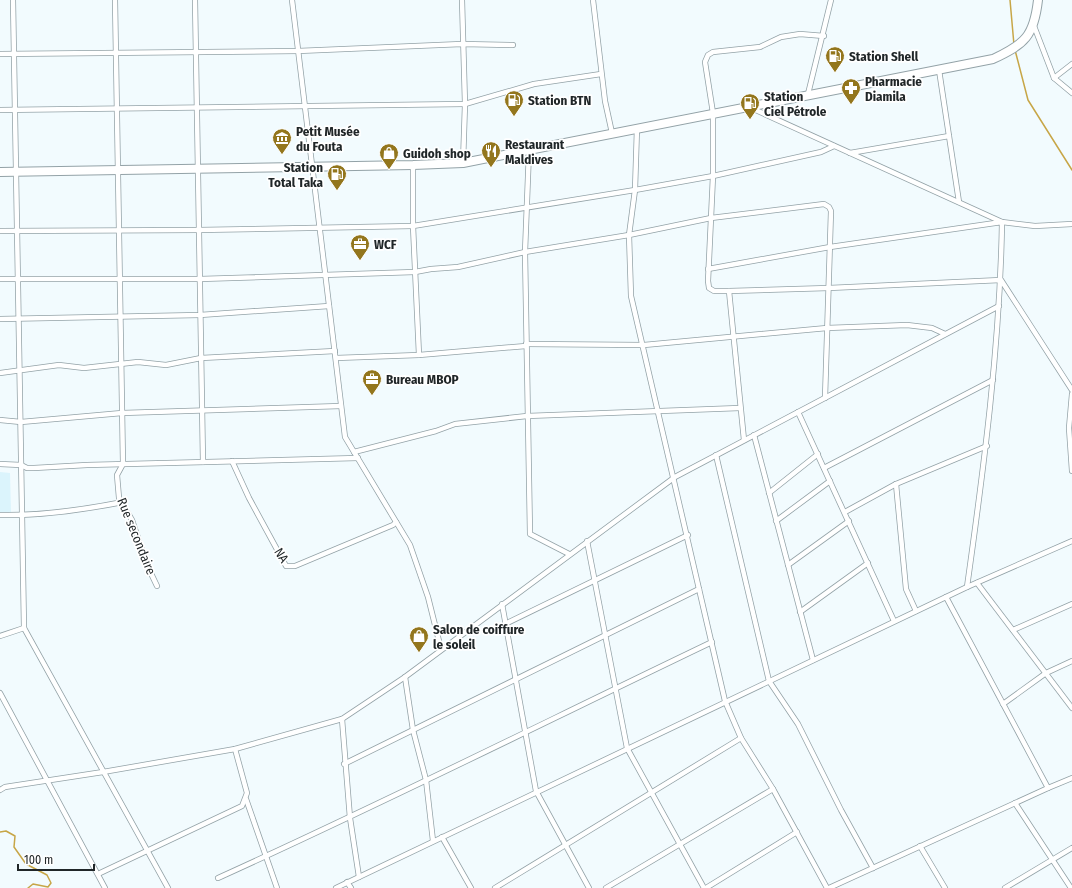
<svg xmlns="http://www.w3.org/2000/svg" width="1072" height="888" viewBox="0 0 1072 888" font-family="'Fira Sans Condensed',sans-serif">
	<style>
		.built { fill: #dbf4fc }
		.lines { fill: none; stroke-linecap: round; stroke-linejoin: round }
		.stream { stroke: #c7a647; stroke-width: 1.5 }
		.minor-casing { stroke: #93a2a7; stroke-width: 6 }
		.trunk-casing { stroke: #93a2a7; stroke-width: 10 }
		.minor { stroke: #fff; stroke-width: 4.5 }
		.trunk { stroke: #fff; stroke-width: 8 }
		.labels { text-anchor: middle; stroke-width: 3.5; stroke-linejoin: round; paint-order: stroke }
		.poi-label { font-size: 13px; font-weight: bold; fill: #202628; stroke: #fff; text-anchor: start }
		.street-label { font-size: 13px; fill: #202628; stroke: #fff }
	</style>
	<rect width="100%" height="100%" fill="#f2fbfe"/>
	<!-- built -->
	<path class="built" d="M 0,472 L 10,473 L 11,514 L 0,514 Z"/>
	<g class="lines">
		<!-- stream -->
		<g class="stream">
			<path d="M 1010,0 L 1014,45"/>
			<path d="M 1015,50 L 1028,100 L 1072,170"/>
			<path d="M 0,832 L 6,831 L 15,836 L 14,847 L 26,864 L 47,875 L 51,883 L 48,887 L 33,884 L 28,888"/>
		</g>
		<!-- minor casing -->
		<g class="minor-casing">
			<g id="minor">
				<path d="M 13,0 L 24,628 L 168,888"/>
				<path d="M 115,0 L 123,464 L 117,475 L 119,498 L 132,520 L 147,565 L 157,586"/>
				<path d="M 195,0 L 203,462"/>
				<path d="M 292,0 L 345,437 L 410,545 L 428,597 L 441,649"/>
				<path d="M 462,0 L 465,104 L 463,163"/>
				<path d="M 593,0 L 605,101 L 612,133"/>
				<path d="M 1034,26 L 1054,78 L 1072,93"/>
				<path d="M 0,54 L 298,51 L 462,44 L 513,45"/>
				<path d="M 939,70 L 959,202"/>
				<path d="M 1054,78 L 1072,64"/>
				<path d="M 808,94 L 831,0"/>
				<path d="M 749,107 L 1002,222 L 1035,226 L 1072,224"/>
				<path d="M 0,110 L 465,104 L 534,84 L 601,74"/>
				<path d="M 637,128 L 635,190 L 629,235 L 631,296 L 725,701 L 741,738 L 773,789 L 827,888"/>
				<path d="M 529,151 L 525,252 L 530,534 L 569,554"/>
				<path d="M 850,153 L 949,136"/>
				<path d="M 413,165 L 413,226 L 419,355"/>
				<path d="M 0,231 L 198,230 L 413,226 L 635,190 L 713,176 L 821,152 L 834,146"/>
				<path d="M 708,269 L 830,247 L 1002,222 C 1000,345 984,466 967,587"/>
				<path d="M 0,279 L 200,279 L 415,272 L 431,269 L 458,267 L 525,252 L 629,235 L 711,218 L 824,204 L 829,207 L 831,211 L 825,398"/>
				<path d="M 729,291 L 829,288 L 1001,280 L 1072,390"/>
				<path d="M 0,319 L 200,315 L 329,306"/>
				<path d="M 526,344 L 644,345 L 827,328 L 907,325 L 932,328 L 945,334"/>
				<path d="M 336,358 L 419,355 L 526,346"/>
				<path d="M 0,373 L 59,365 L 84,368 L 138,362 L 166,365 L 201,358 L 335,351"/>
				<path d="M 1072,394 L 1069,428 L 1072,471"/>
				<path d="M 798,412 L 894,621"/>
				<path d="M 0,420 L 21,422 L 122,413 L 341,406"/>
				<path d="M 754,435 L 813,660"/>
				<path d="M 744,440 L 729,291 L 714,291 L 709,288 L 708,281 L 713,176 L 713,113 L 705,62 L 708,55 L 713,52 L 760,47 L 781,37 L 800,34 L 824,36"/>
				<path d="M 354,452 L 436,431 L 455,424 L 527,416 L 740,408"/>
				<path d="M 716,455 L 769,681 L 798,724 L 841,810 L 873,868"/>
				<path d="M 232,461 L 249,498 L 286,566 L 295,566 L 393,525 L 396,522"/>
				<path d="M 0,464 L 21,465 L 27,468 L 34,468 L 87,465 L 358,458"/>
				<path d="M 824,468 L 993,380"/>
				<path d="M 896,484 L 906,589 L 916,611"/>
				<path d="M 769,493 L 818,454"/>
				<path d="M 845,512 L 896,484 L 987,446"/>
				<path d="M 0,515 C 41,516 82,510 123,502"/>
				<path d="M 776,521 L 830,481"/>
				<path d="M 587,541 L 627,748 L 704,888"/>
				<path d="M 788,565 L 849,521"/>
				<path d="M 977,583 L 1072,708"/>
				<path d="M 946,597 L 1048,788 L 1072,778"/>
				<path d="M 502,604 L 536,791 L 589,888"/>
				<path d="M 800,612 L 868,563"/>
				<path d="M 505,624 L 688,535"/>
				<path d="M 1013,630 L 1072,604"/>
				<path d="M 0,636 L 24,628"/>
				<path d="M 405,677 L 413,730 L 426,780 L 433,841"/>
				<path d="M 0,693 L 105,888"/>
				<path d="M 1003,704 L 1046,673 L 1072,661"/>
				<path d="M 342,719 L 350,818 L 359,877"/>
				<path d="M 344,764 L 699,589"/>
				<path d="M 0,790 L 5,787 L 103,772 L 235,749 L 342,719 L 405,677 L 675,477 L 999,306"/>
				<path d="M 246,799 L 277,888"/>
				<path d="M 1015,803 L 1071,888"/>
				<path d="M 442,837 L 471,888"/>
				<path d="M 920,846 L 945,888"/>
				<path d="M 98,874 L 242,806 L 247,793 L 235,749"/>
				<path d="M 218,878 C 384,803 547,721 712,642"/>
				<path d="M 347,882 L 351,888"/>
				<path d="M 336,888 L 967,587 L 1072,541"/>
				<path d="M 495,888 L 741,738"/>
				<path d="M 606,888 L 773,789"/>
				<path d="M 706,888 L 797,832"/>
				<path d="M 829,888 L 1048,788"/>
				<path d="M 1005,888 L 1072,848"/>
			</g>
		</g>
		<!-- trunk casing -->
		<g class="trunk-casing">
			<path id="trunk" d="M 0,172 L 413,165 L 463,163 L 993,59 C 1025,44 1034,36 1038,0"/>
		</g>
		<!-- minor -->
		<use href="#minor" class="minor"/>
		<!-- trunk -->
		<use href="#trunk" class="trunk"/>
	</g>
	<!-- icons -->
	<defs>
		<g id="fuel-pin" transform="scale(1)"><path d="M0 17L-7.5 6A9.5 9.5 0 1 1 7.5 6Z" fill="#93761d" stroke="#fff"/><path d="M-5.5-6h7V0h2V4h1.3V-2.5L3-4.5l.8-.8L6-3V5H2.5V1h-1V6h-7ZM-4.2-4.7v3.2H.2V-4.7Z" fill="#fff"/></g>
		<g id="pharmacy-pin" transform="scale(1)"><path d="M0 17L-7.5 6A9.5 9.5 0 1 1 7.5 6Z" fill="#93761d" stroke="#fff"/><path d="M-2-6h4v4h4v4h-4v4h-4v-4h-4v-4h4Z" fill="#fff"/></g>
		<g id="museum-pin" transform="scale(1)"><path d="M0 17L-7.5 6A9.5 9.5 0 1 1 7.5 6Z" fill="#93761d" stroke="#fff"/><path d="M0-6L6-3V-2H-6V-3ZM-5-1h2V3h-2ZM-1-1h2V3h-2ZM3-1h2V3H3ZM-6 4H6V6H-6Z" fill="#fff"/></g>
		<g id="restaurant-pin" transform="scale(1)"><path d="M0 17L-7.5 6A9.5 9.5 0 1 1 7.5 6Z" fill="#93761d" stroke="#fff"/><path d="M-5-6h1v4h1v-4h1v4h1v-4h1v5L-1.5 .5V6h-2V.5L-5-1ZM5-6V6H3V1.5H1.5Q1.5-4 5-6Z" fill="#fff"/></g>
		<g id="shop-pin" transform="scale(1)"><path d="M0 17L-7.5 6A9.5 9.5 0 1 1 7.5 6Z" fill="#93761d" stroke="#fff"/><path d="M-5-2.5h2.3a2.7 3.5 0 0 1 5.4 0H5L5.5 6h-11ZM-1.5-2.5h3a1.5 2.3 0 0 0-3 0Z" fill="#fff"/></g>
		<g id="office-pin" transform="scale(1)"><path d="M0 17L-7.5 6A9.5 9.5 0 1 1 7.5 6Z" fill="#93761d" stroke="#fff"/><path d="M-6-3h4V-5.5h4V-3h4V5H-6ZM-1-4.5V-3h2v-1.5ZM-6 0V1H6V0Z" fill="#fff"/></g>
	</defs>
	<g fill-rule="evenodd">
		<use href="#fuel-pin" x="835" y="56"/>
		<use href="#pharmacy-pin" x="851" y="88"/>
		<use href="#fuel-pin" x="514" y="100"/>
		<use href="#fuel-pin" x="750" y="103"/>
		<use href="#museum-pin" x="282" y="138"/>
		<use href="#restaurant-pin" x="491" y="151"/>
		<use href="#shop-pin" x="389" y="153"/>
		<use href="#fuel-pin" x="337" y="174"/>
		<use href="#office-pin" x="360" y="244"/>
		<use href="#office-pin" x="372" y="379"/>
		<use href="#shop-pin" x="419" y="636"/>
	</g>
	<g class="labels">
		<!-- poi labels -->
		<g class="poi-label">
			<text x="849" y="61">Station Shell</text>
			<text x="865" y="86">Pharmacie<tspan x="865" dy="15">Diamila</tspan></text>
			<text x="764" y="101">Station<tspan x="764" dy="15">Ciel Pétrole</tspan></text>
			<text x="528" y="105">Station BTN</text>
			<text x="296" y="136">Petit Musée<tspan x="296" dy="15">du Fouta</tspan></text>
			<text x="505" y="149">Restaurant<tspan x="505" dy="15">Maldives</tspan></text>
			<text x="403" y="158">Guidoh shop</text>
			<text x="323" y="172" text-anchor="end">Station<tspan x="323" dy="15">Total Taka</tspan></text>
			<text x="374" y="249">WCF</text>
			<text x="386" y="384">Bureau MBOP</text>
			<text x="433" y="634">Salon de coiffure<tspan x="433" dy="15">le soleil</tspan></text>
		</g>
		<!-- street labels -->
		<g class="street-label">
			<text transform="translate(137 536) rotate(68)" y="5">Rue secondaire</text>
			<text transform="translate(282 555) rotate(58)" y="5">NA</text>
		</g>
	</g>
	<!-- scale -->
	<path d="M18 864v6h76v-6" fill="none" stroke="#202628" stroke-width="2"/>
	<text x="24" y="864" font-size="12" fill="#202628" stroke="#ffffff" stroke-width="3" paint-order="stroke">100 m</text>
</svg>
